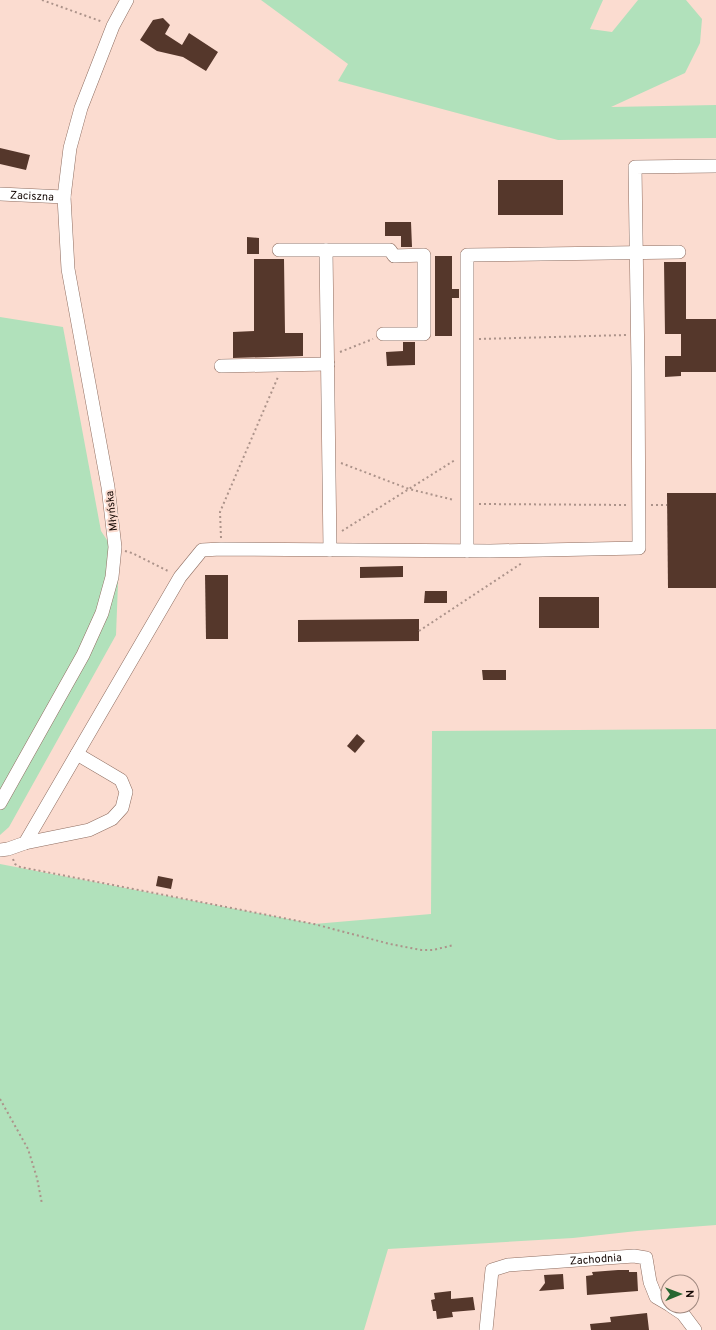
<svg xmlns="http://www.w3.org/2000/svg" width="716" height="1330" viewBox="0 0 716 1330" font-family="Overpass,sans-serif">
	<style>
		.green { fill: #b1e1bb }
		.building { fill: #55372b }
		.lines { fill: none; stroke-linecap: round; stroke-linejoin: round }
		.minor-casing { stroke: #8e6d60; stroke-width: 14 }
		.path { stroke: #ac938a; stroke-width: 2; stroke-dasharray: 2 3; stroke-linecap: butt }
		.minor { stroke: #fff; stroke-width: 13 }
		.labels { text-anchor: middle; stroke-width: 4; stroke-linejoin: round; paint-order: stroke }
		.street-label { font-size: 11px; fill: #150905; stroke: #fbdcd0 }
	</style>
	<rect width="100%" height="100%" fill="#fbdcd0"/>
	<!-- green -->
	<g class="green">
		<path d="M 261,0 L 603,0 L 590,29 L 612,32 L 638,0 L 686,0 L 702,19 L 700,43 L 685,73 L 611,107 L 716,105 L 716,138 L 558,140 L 338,81 L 348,64 Z"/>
		<path d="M 0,317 L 63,327 L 101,531 L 119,558 L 116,635 L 9,827 L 0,835 Z"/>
		<path d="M 716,729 L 716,1225 L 637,1231 L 573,1238 L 388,1249 L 364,1330 L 0,1330 L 0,864 L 314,924 L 431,914 L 432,731 Z"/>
	</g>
	<!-- building -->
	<g class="building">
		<path d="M 163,18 L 170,25 L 165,34 L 182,45 L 189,33 L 218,52 L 206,71 L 183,57 L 157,51 L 140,40 L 153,20 Z"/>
		<path d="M 0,148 L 30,155 L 26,170 L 0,164 Z"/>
		<rect x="498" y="180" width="65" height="35"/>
		<path d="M 385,222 L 411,222 L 412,247 L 401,247 L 401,236 L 385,236 Z"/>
		<path d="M 247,237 L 259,238 L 259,254 L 247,254 Z"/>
		<path d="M 435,256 L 452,256 L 452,289 L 459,289 L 459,298 L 452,298 L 452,336 L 435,336 Z"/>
		<path d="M 254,259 L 284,259 L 285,333 L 303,333 L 303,356 L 233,358 L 233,332 L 254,331 Z"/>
		<path d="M 664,262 L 686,262 L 686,319 L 716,319 L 716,372 L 681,372 L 681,376 L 665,377 L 665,356 L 681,356 L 681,334 L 665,334 Z"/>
		<path d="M 403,342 L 415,342 L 415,365 L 387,366 L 386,352 L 403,351 Z"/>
		<path d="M 667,493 L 716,493 L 716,588 L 668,588 Z"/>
		<path d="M 403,566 L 403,577 L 360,578 L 360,567 Z"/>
		<path d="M 205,575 L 228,575 L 228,639 L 206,639 Z"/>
		<path d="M 425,591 L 447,591 L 447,603 L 424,603 Z"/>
		<rect x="539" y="597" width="60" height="31"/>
		<path d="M 419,619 L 419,641 L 298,642 L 298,620 Z"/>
		<path d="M 482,670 L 506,670 L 506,680 L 483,680 Z"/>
		<path d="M 357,734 L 365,741 L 355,753 L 347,746 Z"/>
		<path d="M 158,876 L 173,879 L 171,889 L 156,886 Z"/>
		<path d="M 618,1270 L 629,1270 L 629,1272 L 637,1272 L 638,1291 L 587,1295 L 586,1276 L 593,1275 L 592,1272 Z"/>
		<path d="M 563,1274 L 564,1289 L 539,1291 L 545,1283 L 544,1275 Z"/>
		<path d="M 451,1291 L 451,1299 L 473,1297 L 475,1310 L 452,1312 L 453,1317 L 437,1319 L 436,1311 L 433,1311 L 431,1300 L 435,1299 L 434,1293 Z"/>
		<path d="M 647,1313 L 649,1330 L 591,1330 L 590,1324 L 611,1322 L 610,1317 Z"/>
	</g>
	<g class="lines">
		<!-- minor casing -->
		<g class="minor-casing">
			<g id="minor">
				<path id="s1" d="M 0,194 L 64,197"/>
				<path d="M 279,250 L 390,250 L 394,256 L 424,255 L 424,334 L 383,334"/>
				<path d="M 326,250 L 330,550"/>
				<path d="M 221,366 L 328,364"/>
				<path d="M 467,551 L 467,255 L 679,252"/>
				<path d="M 0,803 L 83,655 L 102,613 L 112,577 L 115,547 L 108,487 L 68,269 L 64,197 L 70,148 L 81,108 L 113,26 L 127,0"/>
				<path d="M 25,843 L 89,830 L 112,819 L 122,808 L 126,792 L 121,780 L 77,754"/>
				<path d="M 0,850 L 8,849 L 25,843 L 180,577 L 202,550 L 221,549 L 490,551 L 639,548 L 638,368 L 635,167 L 716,166"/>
				<path d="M 671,1306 L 683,1314 L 695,1330"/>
				<path id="s2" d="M 486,1330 L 492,1270 L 508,1265 L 634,1256 L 646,1258 L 650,1282 L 656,1297 L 668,1304"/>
			</g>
		</g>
		<!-- path -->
		<g class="path">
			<path d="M 42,0 L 103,22"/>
			<path d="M 479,339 L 627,335"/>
			<path d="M 340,352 L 373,339"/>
			<path d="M 341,463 L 409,489 L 454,500"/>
			<path d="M 479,504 L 628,505"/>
			<path d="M 651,505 L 667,505"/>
			<path d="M 342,531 L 455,460"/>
			<path d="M 221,538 L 220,512 L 278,377"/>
			<path d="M 125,551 L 132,553 L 170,572"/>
			<path d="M 419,631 L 522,563"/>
			<path d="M 13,859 L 15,864 L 20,867 L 314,924 L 390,944 L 421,950 L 433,950 L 454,945"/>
			<path d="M 0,1099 L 28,1149 L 37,1178 L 42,1204"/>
		</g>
		<!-- minor -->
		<use href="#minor" class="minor"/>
	</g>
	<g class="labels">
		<!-- street labels -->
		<g class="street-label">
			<text dy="4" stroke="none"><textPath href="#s1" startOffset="32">Zaciszna</textPath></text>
			<text transform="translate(111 511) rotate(-96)" y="4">Młyńska</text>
			<text dy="4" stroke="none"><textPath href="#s2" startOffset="165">Zachodnia</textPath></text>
		</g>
	</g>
	<!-- north arrow -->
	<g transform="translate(680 1294) rotate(89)"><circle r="19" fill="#fbdcd0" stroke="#9f887f"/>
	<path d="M0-3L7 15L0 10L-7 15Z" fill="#276731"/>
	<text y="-6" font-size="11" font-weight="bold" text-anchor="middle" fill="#150905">N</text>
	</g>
</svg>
